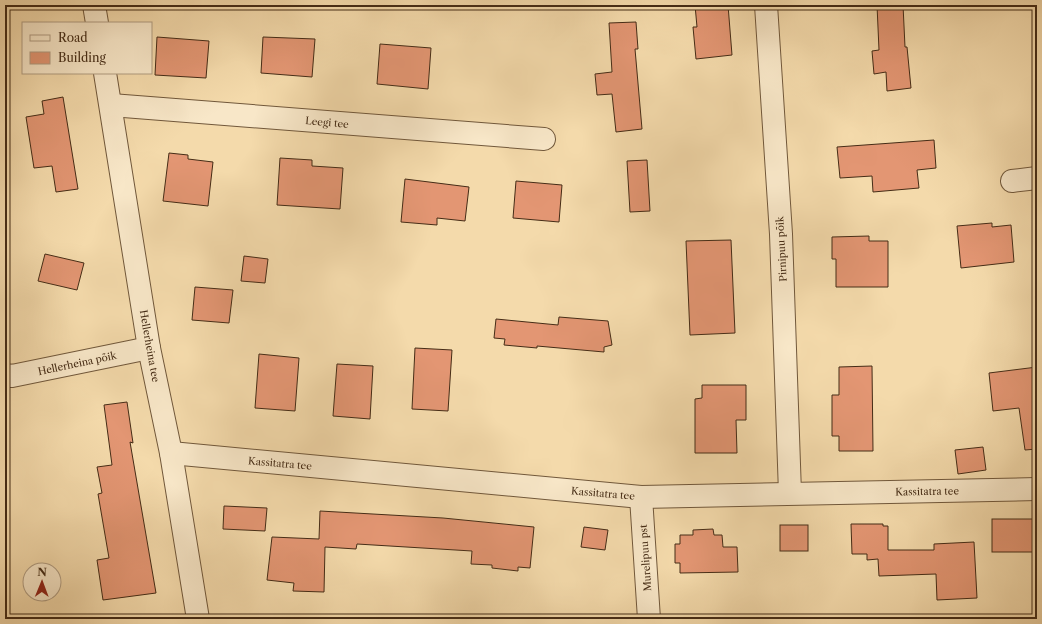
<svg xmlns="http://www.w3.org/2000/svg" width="1042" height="624" viewBox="0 0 1042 624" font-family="'Libre Caslon Text',serif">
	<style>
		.building { fill: #e39673; stroke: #452c16 }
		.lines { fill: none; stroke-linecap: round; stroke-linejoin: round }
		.minor-casing { stroke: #71583b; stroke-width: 24 }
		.minor { stroke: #f8e7c8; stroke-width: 22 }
		.labels { text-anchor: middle; stroke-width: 3.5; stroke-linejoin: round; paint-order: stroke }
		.street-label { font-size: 10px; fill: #452c16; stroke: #f8e7c8 }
	</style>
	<rect width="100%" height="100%" fill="#f4daab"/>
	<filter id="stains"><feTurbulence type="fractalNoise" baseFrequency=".005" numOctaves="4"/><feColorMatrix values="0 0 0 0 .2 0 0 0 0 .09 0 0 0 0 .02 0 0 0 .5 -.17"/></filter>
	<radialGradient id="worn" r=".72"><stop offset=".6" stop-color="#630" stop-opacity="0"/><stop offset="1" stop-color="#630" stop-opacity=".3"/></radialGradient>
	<!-- building -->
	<g class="building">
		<path d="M 695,5 L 728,5 L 732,55 L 696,59 L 693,27 L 697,27 Z"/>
		<path d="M 877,5 L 903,5 L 905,47 L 907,47 L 911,88 L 887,91 L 886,72 L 874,74 L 872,51 L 879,50 Z"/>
		<path d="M 636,22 L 638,49 L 635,49 L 642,129 L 616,132 L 612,94 L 597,95 L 595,74 L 612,72 L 609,23 Z"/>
		<path d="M 157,37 L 209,41 L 206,78 L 155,75 Z"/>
		<path d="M 263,37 L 315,39 L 312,77 L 261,73 Z"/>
		<path d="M 380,44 L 431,48 L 428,89 L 377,84 Z"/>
		<path d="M 63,97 L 78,189 L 56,192 L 52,166 L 34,168 L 26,117 L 44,114 L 42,101 Z"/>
		<path d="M 934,140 L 936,168 L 917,170 L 919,188 L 873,192 L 872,176 L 840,178 L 837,147 Z"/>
		<path d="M 169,153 L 188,155 L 188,159 L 213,162 L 208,206 L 163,201 Z"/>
		<path d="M 280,158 L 312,160 L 312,166 L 343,168 L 340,209 L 277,205 Z"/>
		<path d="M 647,160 L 650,211 L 630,212 L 627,161 Z"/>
		<path d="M 405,179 L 469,187 L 465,221 L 437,218 L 437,225 L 401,222 Z"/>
		<path d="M 516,181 L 562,185 L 559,222 L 513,218 Z"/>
		<path d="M 992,223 L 992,227 L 1011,225 L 1014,262 L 961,268 L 957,226 Z"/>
		<path d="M 869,236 L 869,241 L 888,241 L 888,287 L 836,287 L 836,259 L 832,259 L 832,237 Z"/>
		<path d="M 731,240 L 735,333 L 690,335 L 686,241 Z"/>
		<path d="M 45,254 L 84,263 L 77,290 L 38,281 Z"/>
		<path d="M 244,256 L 268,259 L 265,283 L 241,281 Z"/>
		<path d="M 195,287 L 233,290 L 229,323 L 192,320 Z"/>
		<path d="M 559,317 L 608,321 L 612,345 L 604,347 L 604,352 L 537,346 L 537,348 L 504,345 L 505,339 L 494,338 L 496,319 L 558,325 Z"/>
		<path d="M 415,348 L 452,350 L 448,411 L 412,409 Z"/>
		<path d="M 259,354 L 299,358 L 295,411 L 255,408 Z"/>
		<path d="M 337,364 L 373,366 L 370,419 L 333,416 Z"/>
		<path d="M 872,366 L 873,451 L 839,451 L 839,436 L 832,436 L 832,395 L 839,395 L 839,367 Z"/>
		<path d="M 1037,367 L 1037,449 L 1025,450 L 1019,408 L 993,411 L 989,373 Z"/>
		<path d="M 702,385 L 746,385 L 746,420 L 736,420 L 737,453 L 695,453 L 695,399 L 702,398 Z"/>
		<path d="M 127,402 L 133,443 L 130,442 L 156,593 L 103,600 L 97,560 L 109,558 L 98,494 L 102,493 L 97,467 L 112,465 L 104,405 Z"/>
		<path d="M 983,447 L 986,470 L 958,474 L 955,450 Z"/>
		<path d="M 224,506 L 267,508 L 265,531 L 223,529 Z"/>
		<path d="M 320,511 L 443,518 L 534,527 L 530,568 L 518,567 L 518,571 L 492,568 L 492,565 L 471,564 L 472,551 L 357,544 L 356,549 L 325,547 L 324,592 L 293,591 L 294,583 L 267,580 L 272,537 L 319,539 Z"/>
		<rect x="992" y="519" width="45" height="33"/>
		<path d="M 851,524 L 883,524 L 883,526 L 888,526 L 888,550 L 934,550 L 934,544 L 974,542 L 977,598 L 937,600 L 936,574 L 879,576 L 878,559 L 867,560 L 867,554 L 852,554 Z"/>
		<rect x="780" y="525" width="28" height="26"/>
		<path d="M 584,527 L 608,530 L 605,550 L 581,547 Z"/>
		<path d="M 713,529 L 714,535 L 722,535 L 723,547 L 737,547 L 738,572 L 680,573 L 680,563 L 675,563 L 675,544 L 680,544 L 680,535 L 693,535 L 693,530 Z"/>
	</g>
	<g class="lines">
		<!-- minor casing -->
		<g class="minor-casing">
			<g id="minor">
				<path d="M 94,5 L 97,23"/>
				<path d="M 766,5 L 781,234 L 790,493"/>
				<path d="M 105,73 L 149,348 L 171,453 L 198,619"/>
				<path d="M 111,105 L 544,139"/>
				<path d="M 1012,181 L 1037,178"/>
				<path d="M 5,375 L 12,376 L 149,348"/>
				<path d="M 171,453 L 641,497 L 1037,489"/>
				<path d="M 641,497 L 649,619"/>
			</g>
		</g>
		<!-- minor -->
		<use href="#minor" class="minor"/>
	</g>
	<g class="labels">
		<!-- street labels -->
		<g class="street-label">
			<text transform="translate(327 122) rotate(5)" y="4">Leegi tee</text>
			<text transform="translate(781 249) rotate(-93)" y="4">Pirnipuu põik</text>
			<text transform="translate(150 346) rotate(80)" y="4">Hellerheina tee</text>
			<text transform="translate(77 363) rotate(-12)" y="4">Hellerheina põik</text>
			<text transform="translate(280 463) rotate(5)" y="4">Kassitatra tee</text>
			<text transform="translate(927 491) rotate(-1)" y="4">Kassitatra tee</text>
			<text transform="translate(603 493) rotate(5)" y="4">Kassitatra tee</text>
			<text transform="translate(645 558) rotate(-94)" y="4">Murelipuu pst</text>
		</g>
	</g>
	<!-- margin -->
	<rect width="1042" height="624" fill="none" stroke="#f4daab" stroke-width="20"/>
	<rect x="6" y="6" width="1030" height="612" fill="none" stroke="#452c16" stroke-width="2"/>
	<rect x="10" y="10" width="1022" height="604" fill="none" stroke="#452c16"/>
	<!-- legend -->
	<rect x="22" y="22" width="130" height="52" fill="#f8e7c8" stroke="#b09c81"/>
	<rect x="30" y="35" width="20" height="6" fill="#f8e7c8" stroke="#b09c81"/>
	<text x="58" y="42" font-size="12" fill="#452c16">Road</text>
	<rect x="30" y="52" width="20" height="12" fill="#e39673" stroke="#b09c81"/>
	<text x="58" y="62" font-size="12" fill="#452c16">Building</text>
	<!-- north arrow -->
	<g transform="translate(42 582) rotate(1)"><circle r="19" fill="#f8e7c8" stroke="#b09c81"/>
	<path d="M0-3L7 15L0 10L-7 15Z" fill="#8f2418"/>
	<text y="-6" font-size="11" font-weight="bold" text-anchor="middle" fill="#452c16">N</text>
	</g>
	<rect width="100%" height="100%" filter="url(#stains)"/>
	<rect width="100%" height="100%" fill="url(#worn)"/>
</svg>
